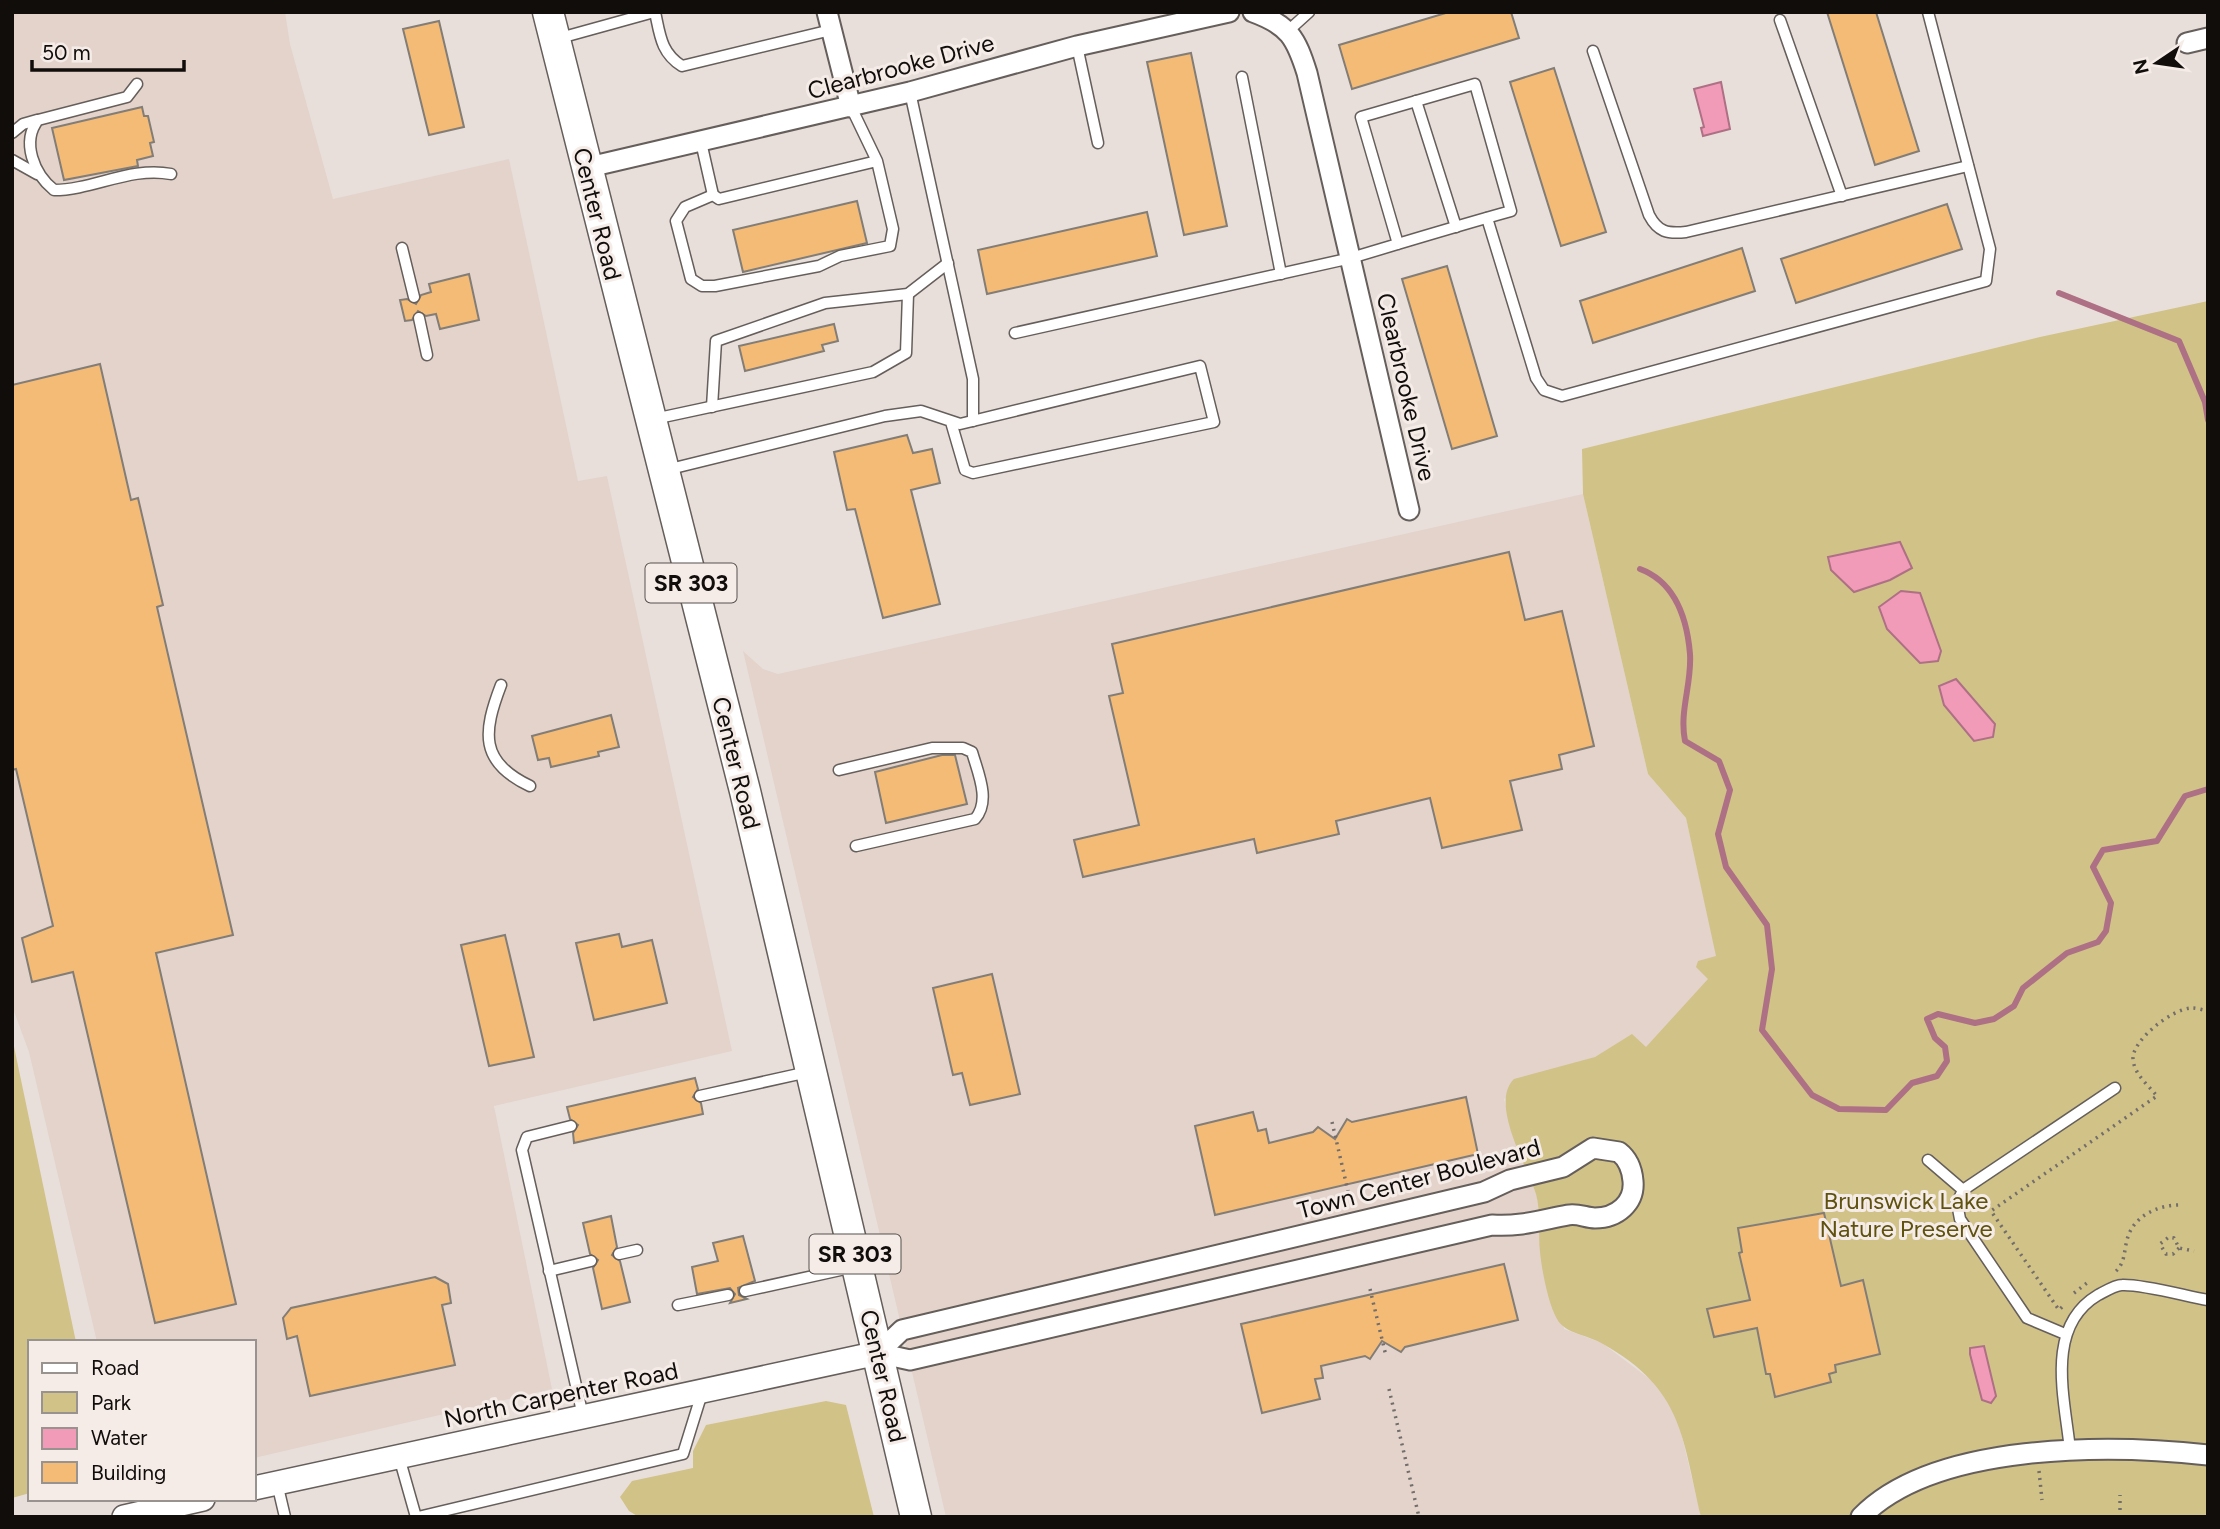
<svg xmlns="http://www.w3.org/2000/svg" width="2220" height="1529" viewBox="0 0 2220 1529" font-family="Figtree,sans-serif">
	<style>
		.built { fill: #e3d3cb }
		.green { fill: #d1c287 }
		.water { fill: #f19bb8; stroke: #ae7084; stroke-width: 2 }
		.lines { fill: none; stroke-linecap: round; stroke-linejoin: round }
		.stream { stroke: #ae7084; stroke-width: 6 }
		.building { fill: #f3bb75; stroke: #837d77; stroke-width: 2 }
		.service-casing { stroke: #655e5a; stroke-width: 13 }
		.minor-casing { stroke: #655e5a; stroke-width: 23 }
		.tertiary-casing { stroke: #655e5a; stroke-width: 26 }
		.primary-casing { stroke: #655e5a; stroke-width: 33 }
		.path { stroke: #736d6b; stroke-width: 3.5; stroke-dasharray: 2 5; stroke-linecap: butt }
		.service { stroke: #fff; stroke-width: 10 }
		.minor { stroke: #fff; stroke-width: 19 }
		.tertiary { stroke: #fff; stroke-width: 23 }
		.primary { stroke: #fff; stroke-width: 30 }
		.labels { text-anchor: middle; stroke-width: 6; stroke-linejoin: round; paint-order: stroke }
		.shield { fill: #f5ece8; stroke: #55504d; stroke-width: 2 }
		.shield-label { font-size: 23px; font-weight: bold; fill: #100d0b }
		.street-label { font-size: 24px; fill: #100d0b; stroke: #f5ece8 }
		.park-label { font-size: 24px; fill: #5f510e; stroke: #f5ece8 }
	</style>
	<rect width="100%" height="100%" fill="#e8dfdb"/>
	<!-- built -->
	<g class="built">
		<path d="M 12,12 L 285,12 L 290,44 L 333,199 L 509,159 L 578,481 L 607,476 L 732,1051 L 494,1106 L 552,1389 L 254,1458 L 254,1342 L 97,1342 L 29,1052 L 12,1006 Z"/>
		<path d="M 1583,494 L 1648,774 L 1686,818 L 1717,956 L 1709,979 L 1646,1048 L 1632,1035 L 1595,1057 L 1560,1068 L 1504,1099 L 1516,1145 L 1536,1193 L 1564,1329 L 1602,1343 L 1655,1383 L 1677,1415 L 1701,1517 L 946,1517 L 743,651 L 763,669 L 778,674 Z"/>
	</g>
	<!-- green -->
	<g class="green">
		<path d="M 2208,301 L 2208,1517 L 1701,1517 C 1682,1436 1683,1389 1603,1344 C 1589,1335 1565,1334 1557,1319 C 1548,1303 1542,1271 1540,1252 C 1538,1233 1541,1212 1536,1194 C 1527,1166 1489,1103 1514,1079 L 1595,1057 L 1632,1034 L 1646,1047 L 1708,979 L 1696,967 L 1698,961 L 1716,956 L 1686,818 L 1648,774 L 1583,494 L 1582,449 L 2040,337 Z"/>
		<path d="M 12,1037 L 76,1342 L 30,1342 L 30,1493 L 12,1498 Z"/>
		<path d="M 826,1401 L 846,1405 L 874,1517 L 639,1517 L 629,1511 L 620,1497 L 632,1481 L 693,1468 L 693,1451 L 706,1425 Z"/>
	</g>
	<!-- water -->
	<g class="water">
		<path d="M 1721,82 L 1730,129 L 1703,136 L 1701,128 L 1704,127 L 1694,89 Z"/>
		<path d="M 1900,542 L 1912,568 L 1890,580 L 1854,592 L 1831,570 L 1828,557 Z"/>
		<path d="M 1901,591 L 1920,593 L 1941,651 L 1938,661 L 1920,663 L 1887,629 L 1879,607 Z"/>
		<path d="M 1956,679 L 1995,724 L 1993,737 L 1974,741 L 1944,705 L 1939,686 Z"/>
		<path d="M 1984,1346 L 1996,1396 L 1991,1403 L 1982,1400 L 1970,1354 L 1970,1348 Z"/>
	</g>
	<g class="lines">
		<!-- stream -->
		<g class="stream">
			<path d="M 2059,293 L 2179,341 L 2205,402 L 2208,420"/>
			<path d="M 1640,569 C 1675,582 1687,618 1690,654 C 1692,684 1679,711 1685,741 L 1719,761 L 1730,790 L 1718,834 L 1726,867 L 1767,925 L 1772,969 L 1762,1030 L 1812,1095 L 1839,1109 L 1886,1110 L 1912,1083 L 1937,1076 L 1947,1061 L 1945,1047 L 1935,1038 L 1927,1019 L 1938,1014 L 1975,1023 L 1994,1019 L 2014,1006 L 2023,988 L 2067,953 L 2098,942 L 2106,931 L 2111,903 L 2093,867 L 2103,850 L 2157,841 L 2185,796 L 2208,789"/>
		</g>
	</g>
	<!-- building -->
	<g class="building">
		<path d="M 1449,12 L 1511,12 L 1519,38 L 1352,89 L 1339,45 Z"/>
		<path d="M 1827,12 L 1876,12 L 1919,151 L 1875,165 Z"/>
		<path d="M 439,21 L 464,127 L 429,135 L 403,29 Z"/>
		<path d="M 1191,53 L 1227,226 L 1184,235 L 1147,62 Z"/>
		<path d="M 1554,68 L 1606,232 L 1561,246 L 1510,82 Z"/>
		<path d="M 142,107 L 144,116 L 148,116 L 154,142 L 150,143 L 153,156 L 137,160 L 138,166 L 64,180 L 52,128 Z"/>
		<path d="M 857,201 L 867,243 L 743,272 L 733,230 Z"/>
		<path d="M 1947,204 L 1962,249 L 1796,303 L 1781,259 Z"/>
		<path d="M 1147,212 L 1157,256 L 987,294 L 978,250 Z"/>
		<path d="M 1742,248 L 1755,291 L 1593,343 L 1580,301 Z"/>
		<path d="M 1447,266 L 1497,436 L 1452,449 L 1402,279 Z"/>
		<path d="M 469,274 L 479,320 L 440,329 L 436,314 L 426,316 L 418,311 L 412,320 L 405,321 L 400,300 L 407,299 L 416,304 L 421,295 L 431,292 L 429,284 Z"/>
		<path d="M 834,324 L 838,341 L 822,345 L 824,351 L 745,371 L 739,346 Z"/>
		<path d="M 100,364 L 131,500 L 138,498 L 163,605 L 157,607 L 233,935 L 156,953 L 236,1304 L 155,1323 L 73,972 L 32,982 L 22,938 L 53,926 L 16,769 L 12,770 L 12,385 Z"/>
		<path d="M 907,435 L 913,453 L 932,449 L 940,483 L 911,490 L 940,604 L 883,618 L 855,509 L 847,510 L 834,452 Z"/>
		<path d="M 1509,552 L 1525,620 L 1562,611 L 1594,746 L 1559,755 L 1562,769 L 1510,781 L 1522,830 L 1442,848 L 1430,798 L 1336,821 L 1339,834 L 1257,853 L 1254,839 L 1083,877 L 1074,840 L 1139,825 L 1109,696 L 1123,693 L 1112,644 Z"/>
		<path d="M 611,715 L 619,747 L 598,752 L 599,756 L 551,767 L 549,758 L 538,760 L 532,736 Z"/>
		<path d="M 942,755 L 955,755 L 967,804 L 886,823 L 875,772 Z"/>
		<path d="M 619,934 L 622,947 L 652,940 L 667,1003 L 594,1020 L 576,943 Z"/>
		<path d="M 505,935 L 534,1057 L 489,1066 L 461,945 Z"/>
		<path d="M 992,974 L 1020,1094 L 970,1105 L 962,1073 L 953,1075 L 933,988 Z"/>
		<path d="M 695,1078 L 698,1089 L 693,1097 L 701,1103 L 703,1114 L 574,1143 L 573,1133 L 578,1125 L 570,1119 L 567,1107 Z"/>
		<path d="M 1466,1097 L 1478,1154 L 1215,1215 L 1195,1126 L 1253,1112 L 1258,1131 L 1266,1129 L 1269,1143 L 1313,1132 L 1318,1127 L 1335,1139 L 1347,1119 L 1352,1122 Z"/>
		<path d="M 1824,1213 L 1841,1286 L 1863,1280 L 1880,1354 L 1835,1365 L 1836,1372 L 1829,1374 L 1831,1382 L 1775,1397 L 1770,1374 L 1766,1374 L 1757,1328 L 1714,1337 L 1707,1309 L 1750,1300 L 1739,1253 L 1742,1252 L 1738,1228 Z"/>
		<path d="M 611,1216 L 617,1247 L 612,1255 L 620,1261 L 630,1302 L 602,1309 L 593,1268 L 598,1260 L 590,1254 L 583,1223 Z"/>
		<path d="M 743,1236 L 755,1281 L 738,1288 L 739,1295 L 747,1299 L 730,1303 L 735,1294 L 730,1288 L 697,1294 L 692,1267 L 718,1261 L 713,1243 Z"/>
		<path d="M 1504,1264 L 1518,1320 L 1405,1347 L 1401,1352 L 1382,1341 L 1370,1359 L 1365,1356 L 1321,1366 L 1323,1378 L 1315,1379 L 1320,1399 L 1262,1413 L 1241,1324 Z"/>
		<path d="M 435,1277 L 448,1284 L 451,1303 L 442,1305 L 455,1365 L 310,1396 L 297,1336 L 287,1339 L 283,1318 L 291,1308 Z"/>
	</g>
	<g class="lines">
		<!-- service casing -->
		<g class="service-casing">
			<g id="service">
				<path d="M 655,12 C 660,35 661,53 682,66 L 831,30"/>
				<path d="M 1780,20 L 1842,196"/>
				<path d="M 1288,31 L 1309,12"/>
				<path d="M 560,38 L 654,12"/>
				<path d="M 1077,46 L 1098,143"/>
				<path d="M 1593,51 L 1649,215 C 1658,232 1667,234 1686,232 L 1968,166"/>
				<path d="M 1242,77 L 1281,274"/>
				<path d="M 137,84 L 127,97 L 38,120 C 21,142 34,174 54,190 C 93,190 131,166 171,174"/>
				<path d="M 910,92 L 973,379 L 973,421"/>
				<path d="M 1416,101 L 1456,227"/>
				<path d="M 851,107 L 877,161 L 719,199 L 713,195 L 685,207 L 676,221 L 691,279 L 702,286 L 715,286 L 819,266 L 840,256 L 890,246 L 893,229 L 877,161"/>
				<path d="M 12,133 L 23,124 L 37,120"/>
				<path d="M 701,142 L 713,195"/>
				<path d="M 12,160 L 37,174"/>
				<path d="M 1487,218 L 1536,378 L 1544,390 L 1562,396 L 1986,281 L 1990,249 L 1928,12"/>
				<path d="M 402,248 L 414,297"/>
				<path d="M 419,318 L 427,355"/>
				<path d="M 1015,333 L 1351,258 C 1404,242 1457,226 1511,211 L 1475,84 L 1361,117 L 1398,244"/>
				<path d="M 712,407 L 716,341 L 825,303 L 908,294 L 948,263"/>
				<path d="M 654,419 L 873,372 L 906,353 L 908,294"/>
				<path d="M 666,470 L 885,416 L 921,411 L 960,424 L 1200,366 L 1214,422 L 973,473 L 965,470 L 951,422"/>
				<path d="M 501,685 C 483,732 479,762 530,786"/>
				<path d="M 839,770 L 932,748 L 963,748 L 972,752 C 978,773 991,801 975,819 L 856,846"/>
				<path d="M 700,1096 L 808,1072"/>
				<path d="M 571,1126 L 527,1137 L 522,1150 L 583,1416"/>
				<path d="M 1928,1160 L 1963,1190"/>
				<path d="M 619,1254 L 637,1250"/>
				<path d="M 549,1271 L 591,1261"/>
				<path d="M 745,1291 L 854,1267"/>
				<path d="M 678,1305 L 728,1295"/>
				<path d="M 2065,1334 L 2027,1318 L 1960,1219 L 1957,1203 L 1963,1190 L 2115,1088"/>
				<path d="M 2070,1450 C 2065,1399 2044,1327 2098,1295 C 2104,1292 2115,1285 2122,1285 C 2143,1284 2185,1296 2208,1300"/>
				<path d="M 399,1457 L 416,1517"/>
				<path d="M 277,1483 L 285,1517"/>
				<path d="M 418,1517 L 683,1454 L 702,1393"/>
			</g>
		</g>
		<!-- minor casing -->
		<g class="minor-casing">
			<g id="minor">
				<path d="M 827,12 L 851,107"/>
				<path d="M 1253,12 C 1289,25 1296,38 1307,73 L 1409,510"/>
				<path d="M 2187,43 L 2208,38"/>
				<path d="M 585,168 L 910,92 L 1077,46 L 1229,12"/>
				<path d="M 1593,1148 L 1619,1152 C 1628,1159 1632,1169 1633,1181 C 1635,1203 1617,1218 1595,1218 C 1586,1218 1578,1213 1568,1215 C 1541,1220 1520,1227 1492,1225 L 910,1360 L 878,1353 L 902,1330 L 1484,1192 L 1510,1180 L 1563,1167 Z"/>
				<path d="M 1861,1517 C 1934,1442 2110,1444 2208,1455"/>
			</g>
		</g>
		<!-- tertiary casing -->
		<g class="tertiary-casing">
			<g id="tertiary">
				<path d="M 254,1488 L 878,1353"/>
				<path d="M 124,1517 L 203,1499"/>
			</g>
		</g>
		<!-- primary casing -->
		<g class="primary-casing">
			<path id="primary" d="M 548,12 L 745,791 L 916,1517"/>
		</g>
		<!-- path -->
		<g class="path">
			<path d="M 1332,1122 L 1348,1191"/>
			<path d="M 2179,1248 L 2173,1254 L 2166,1254 L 2160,1244 L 2169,1237 L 2174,1238 L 2179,1248 L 2194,1251"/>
			<path d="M 2116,1271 C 2125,1263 2124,1251 2127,1240 C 2133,1215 2160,1204 2183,1205"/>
			<path d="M 1370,1289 L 1386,1356"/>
			<path d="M 2074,1293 L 2087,1283"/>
			<path d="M 2062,1307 L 2059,1310 L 1991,1211 L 2157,1096 C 2148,1085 2134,1074 2133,1059 C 2132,1040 2173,1008 2192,1008 C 2197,1008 2203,1010 2208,1011"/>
			<path d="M 1389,1389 L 1419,1517"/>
			<path d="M 2039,1471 L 2042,1500"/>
			<path d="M 2120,1517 L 2120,1495"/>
		</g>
		<!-- service -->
		<use href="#service" class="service"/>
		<!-- minor -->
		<use href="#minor" class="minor"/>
		<!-- tertiary -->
		<use href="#tertiary" class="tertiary"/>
		<!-- primary -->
		<use href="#primary" class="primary"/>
	</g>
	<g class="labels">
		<!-- shield labels -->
		<g class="shield">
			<rect x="645.5" y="563.5" width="91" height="39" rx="5"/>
			<rect x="809.5" y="1234.5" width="91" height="39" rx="5"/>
		</g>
		<g class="shield-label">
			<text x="691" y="591">SR 303</text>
			<text x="855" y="1262">SR 303</text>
		</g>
		<!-- street labels -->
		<g class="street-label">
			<text transform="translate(901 67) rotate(-15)" y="8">Clearbrooke Drive</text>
			<text transform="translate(597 214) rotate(76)" y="8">Center Road</text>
			<text transform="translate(1406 387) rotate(77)" y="8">Clearbrooke Drive</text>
			<text transform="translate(736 763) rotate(76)" y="8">Center Road</text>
			<text transform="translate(1419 1179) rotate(-15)" y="8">Town Center Boulevard</text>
			<text transform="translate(883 1376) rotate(77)" y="8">Center Road</text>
			<text transform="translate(561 1395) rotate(-12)" y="8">North Carpenter Road</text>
		</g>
		<!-- park labels -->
		<g class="park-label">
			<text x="1906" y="1209">Brunswick Lake<tspan x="1906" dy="28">Nature Preserve</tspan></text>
		</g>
	</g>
	<!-- border -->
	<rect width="2220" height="1529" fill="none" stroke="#100d0b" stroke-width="28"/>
	<!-- legend -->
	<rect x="28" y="1340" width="228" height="161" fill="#f5ece8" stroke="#999390" stroke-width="2"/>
	<rect x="42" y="1363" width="35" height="10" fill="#ffffff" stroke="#999390" stroke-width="2"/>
	<text x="91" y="1375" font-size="21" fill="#100d0b">Road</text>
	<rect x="42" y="1392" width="35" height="21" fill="#d1c287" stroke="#999390" stroke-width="2"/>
	<text x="91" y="1410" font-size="21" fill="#100d0b">Park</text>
	<rect x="42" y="1428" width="35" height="21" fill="#f19bb8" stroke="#999390" stroke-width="2"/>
	<text x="91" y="1445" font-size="21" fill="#100d0b">Water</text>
	<rect x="42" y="1462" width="35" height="21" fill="#f3bb75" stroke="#999390" stroke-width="2"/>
	<text x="91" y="1480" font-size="21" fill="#100d0b">Building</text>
	<!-- north arrow -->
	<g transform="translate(2157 63) rotate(257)" stroke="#f5ece8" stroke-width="5" paint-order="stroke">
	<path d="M0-5L12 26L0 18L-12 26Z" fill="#100d0b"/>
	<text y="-10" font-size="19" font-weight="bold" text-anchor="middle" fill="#100d0b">N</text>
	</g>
	<!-- scale -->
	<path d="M32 60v10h152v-10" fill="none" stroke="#100d0b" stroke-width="3.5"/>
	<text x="42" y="60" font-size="21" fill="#100d0b" stroke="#f5ece8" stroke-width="5" paint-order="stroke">50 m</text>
</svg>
